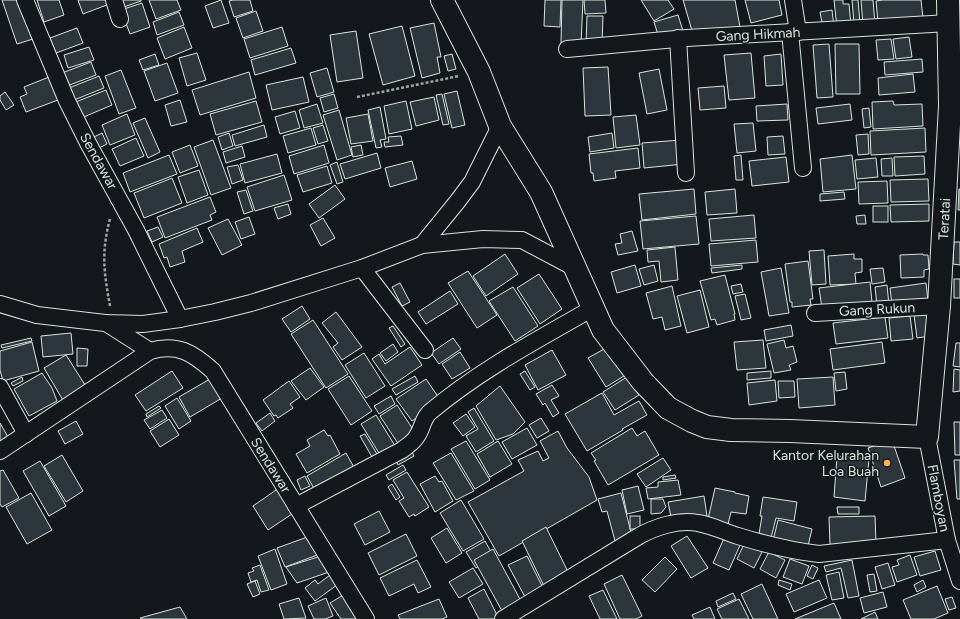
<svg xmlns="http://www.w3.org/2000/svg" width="960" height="619" viewBox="0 0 960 619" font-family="Figtree,sans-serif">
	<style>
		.building { fill: #2c363c; stroke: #d8e6dc }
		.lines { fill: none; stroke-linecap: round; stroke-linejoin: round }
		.minor-casing { stroke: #d8e6dc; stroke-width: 18 }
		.secondary-casing { stroke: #d8e6dc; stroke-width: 24 }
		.path { stroke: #9da8a2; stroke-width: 2.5; stroke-dasharray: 3 2; stroke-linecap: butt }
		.minor { stroke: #14181c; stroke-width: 16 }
		.secondary { stroke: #14181c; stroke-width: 22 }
		.poi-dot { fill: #ffb74d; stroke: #14181c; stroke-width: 1.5 }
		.labels { text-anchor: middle; stroke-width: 3; stroke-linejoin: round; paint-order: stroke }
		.street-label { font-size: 14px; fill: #d8e6dc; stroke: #14181c }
		.poi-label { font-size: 14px; fill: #d8e6dc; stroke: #14181c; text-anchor: end }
	</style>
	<rect width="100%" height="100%" fill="#14181c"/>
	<!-- building -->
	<g class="building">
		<path d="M 2,0 L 20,0 L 33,39 L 17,44 Z"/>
		<path d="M 37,0 L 59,0 L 64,15 L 44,22 Z"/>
		<path d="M 78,0 L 111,0 L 112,3 L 83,14 Z"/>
		<path d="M 118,0 L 141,0 L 141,1 L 121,8 Z"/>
		<path d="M 149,0 L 177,0 L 181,10 L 156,19 Z"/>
		<path d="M 221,0 L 229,23 L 213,28 L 205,6 Z"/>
		<path d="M 233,0 L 250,0 L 253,11 L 234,17 L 229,1 Z"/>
		<path d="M 545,0 L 561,0 L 560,27 L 544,26 Z"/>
		<path d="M 562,0 L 583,0 L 581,44 L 561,43 Z"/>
		<path d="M 584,0 L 605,0 L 606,13 L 585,14 Z"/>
		<path d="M 641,0 L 668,0 L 674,9 L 654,21 Z"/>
		<path d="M 683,0 L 735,0 L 740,27 L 693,34 Z"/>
		<path d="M 745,0 L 779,0 L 782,15 L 751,23 Z"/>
		<path d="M 834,0 L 843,0 L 843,4 L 849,4 L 851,25 L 837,28 Z"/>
		<path d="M 852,0 L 858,0 L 860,23 L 854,23 Z"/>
		<path d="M 861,0 L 873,0 L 875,24 L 863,25 Z"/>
		<path d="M 883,0 L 921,0 L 923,18 L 878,22 L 876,1 Z"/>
		<path d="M 142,3 L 150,27 L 130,34 L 121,10 Z"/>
		<path d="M 832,10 L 834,27 L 823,28 L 820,12 Z"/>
		<path d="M 256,11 L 263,31 L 243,38 L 236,18 Z"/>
		<path d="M 179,12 L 184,25 L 157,35 L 153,22 Z"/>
		<path d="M 678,15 L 683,31 L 659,38 L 654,22 Z"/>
		<path d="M 587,16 L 603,16 L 602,44 L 586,43 Z"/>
		<path d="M 434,23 L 441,57 L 437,57 L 440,73 L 422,78 L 410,28 Z"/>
		<path d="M 402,26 L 415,76 L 383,85 L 369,34 Z"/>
		<path d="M 184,27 L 192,48 L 165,59 L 157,38 Z"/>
		<path d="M 282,27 L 288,46 L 250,58 L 244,39 Z"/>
		<path d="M 77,28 L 83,43 L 56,53 L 50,38 Z"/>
		<path d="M 356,31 L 363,78 L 337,82 L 330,35 Z"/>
		<path d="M 909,37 L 912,57 L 896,59 L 893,39 Z"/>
		<path d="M 891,39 L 894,59 L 878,60 L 876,40 Z"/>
		<path d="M 829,44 L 833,97 L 817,98 L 813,45 Z"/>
		<path d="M 835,44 L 859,44 L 860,94 L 836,94 Z"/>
		<path d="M 89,47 L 94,60 L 68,68 L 64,55 Z"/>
		<path d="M 291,48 L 296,63 L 255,75 L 251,60 Z"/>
		<path d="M 197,53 L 206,80 L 187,86 L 179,58 Z"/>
		<path d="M 751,53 L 755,98 L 729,100 L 724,55 Z"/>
		<path d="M 155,54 L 159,65 L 143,70 L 139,60 Z"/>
		<path d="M 452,54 L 456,69 L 448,71 L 444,56 Z"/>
		<path d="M 781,54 L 783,85 L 766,86 L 764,56 Z"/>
		<path d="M 922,59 L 923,72 L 885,75 L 884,62 Z"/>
		<path d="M 91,62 L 96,75 L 67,86 L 62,73 Z"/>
		<path d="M 167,63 L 178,93 L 155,101 L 144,71 Z"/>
		<path d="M 608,67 L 611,115 L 585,116 L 583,68 Z"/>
		<path d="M 327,68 L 334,92 L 317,97 L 310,73 Z"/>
		<path d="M 659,69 L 667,110 L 647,114 L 639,73 Z"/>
		<path d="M 121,70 L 136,108 L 119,114 L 105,76 Z"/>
		<path d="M 249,72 L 256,98 L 200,115 L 192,90 Z"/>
		<path d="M 913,74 L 915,92 L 879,95 L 878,78 Z"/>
		<path d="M 99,76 L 104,88 L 74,100 L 69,88 Z"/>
		<path d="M 49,77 L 58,100 L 26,112 L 20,97 L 27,94 L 24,87 Z"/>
		<path d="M 303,77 L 309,102 L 272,110 L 266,85 Z"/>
		<path d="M 724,86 L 726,108 L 700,110 L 698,88 Z"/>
		<path d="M 106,90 L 112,105 L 79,119 L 73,103 Z"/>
		<path d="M 457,91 L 465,125 L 452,128 L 444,94 Z"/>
		<path d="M 5,92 L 14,105 L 6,110 L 0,100 L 0,96 Z"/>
		<path d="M 334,94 L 338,108 L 324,112 L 320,98 Z"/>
		<path d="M 442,94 L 449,124 L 443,125 L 436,95 Z"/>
		<path d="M 434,97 L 439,120 L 416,126 L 410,102 Z"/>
		<path d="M 180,100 L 187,122 L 171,126 L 165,105 Z"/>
		<path d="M 256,101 L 262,122 L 216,135 L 210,114 Z"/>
		<path d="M 406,101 L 412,129 L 389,134 L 384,106 Z"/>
		<path d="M 893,101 L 894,105 L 922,104 L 923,126 L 873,129 L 872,102 Z"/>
		<path d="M 317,104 L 323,123 L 304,128 L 299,110 Z"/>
		<path d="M 787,104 L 788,120 L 757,121 L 756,106 Z"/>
		<path d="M 850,104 L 852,120 L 818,124 L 816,108 Z"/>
		<path d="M 380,107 L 386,139 L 380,140 L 382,147 L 376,148 L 368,110 Z"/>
		<path d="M 869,108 L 871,127 L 864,128 L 862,109 Z"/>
		<path d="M 339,110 L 352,155 L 337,160 L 323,115 Z"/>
		<path d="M 295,111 L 300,128 L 280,134 L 275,117 Z"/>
		<path d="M 127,114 L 135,135 L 110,145 L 102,125 Z"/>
		<path d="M 368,114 L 373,141 L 351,144 L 346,118 Z"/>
		<path d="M 636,115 L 640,145 L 616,148 L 613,117 Z"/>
		<path d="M 145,118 L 160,152 L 148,158 L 133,123 Z"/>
		<path d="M 753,123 L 756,151 L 737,153 L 734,124 Z"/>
		<path d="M 264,125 L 267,137 L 235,146 L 232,135 Z"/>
		<path d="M 323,125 L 328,141 L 318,144 L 313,128 Z"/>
		<path d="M 311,128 L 316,145 L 288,153 L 283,136 Z"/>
		<path d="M 925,128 L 926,152 L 871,155 L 870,131 Z"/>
		<path d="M 102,133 L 107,144 L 99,148 L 94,137 Z"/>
		<path d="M 229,133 L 233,146 L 222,150 L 218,137 Z"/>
		<path d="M 612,133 L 614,148 L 590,152 L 588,137 Z"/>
		<path d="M 868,134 L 869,154 L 858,155 L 856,135 Z"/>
		<path d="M 401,136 L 403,145 L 385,147 L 384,142 L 389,142 L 388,137 Z"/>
		<path d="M 783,136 L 785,154 L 768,155 L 767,137 Z"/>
		<path d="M 136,138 L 144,156 L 120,166 L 112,149 Z"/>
		<path d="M 213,140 L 231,188 L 211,195 L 194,147 Z"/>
		<path d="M 681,140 L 684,164 L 644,168 L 642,143 Z"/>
		<path d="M 190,145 L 198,166 L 180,173 L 172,152 Z"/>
		<path d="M 324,145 L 329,163 L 294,174 L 289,156 Z"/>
		<path d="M 361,145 L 363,155 L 353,157 L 351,147 Z"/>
		<path d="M 242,146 L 245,157 L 226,163 L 223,152 Z"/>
		<path d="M 638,148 L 640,168 L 615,171 L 616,178 L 594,181 L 593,173 L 591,173 L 589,154 Z"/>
		<path d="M 377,153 L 381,168 L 345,179 L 340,164 Z"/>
		<path d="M 277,154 L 282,173 L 245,183 L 240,164 Z"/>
		<path d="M 169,155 L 177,174 L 130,192 L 123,173 Z"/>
		<path d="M 741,155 L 743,180 L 736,180 L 734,156 Z"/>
		<path d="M 852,155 L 856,189 L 823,192 L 820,159 Z"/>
		<path d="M 924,156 L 925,174 L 895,176 L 894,157 Z"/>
		<path d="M 786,157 L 789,182 L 752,186 L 749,161 Z"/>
		<path d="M 876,158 L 878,177 L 857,179 L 855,160 Z"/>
		<path d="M 892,158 L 893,176 L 882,176 L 881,159 Z"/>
		<path d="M 412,161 L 417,179 L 390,187 L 385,168 Z"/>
		<path d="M 337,162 L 343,182 L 337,184 L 330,165 Z"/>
		<path d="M 238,165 L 243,180 L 232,184 L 227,167 Z"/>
		<path d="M 327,166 L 332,183 L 303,192 L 297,175 Z"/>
		<path d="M 199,170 L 208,195 L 187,203 L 178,177 Z"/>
		<path d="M 284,175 L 292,200 L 255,211 L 247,187 Z"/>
		<path d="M 172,178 L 182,203 L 144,218 L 134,193 Z"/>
		<path d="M 928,179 L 929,201 L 891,202 L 890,180 Z"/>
		<path d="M 887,181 L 888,203 L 859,204 L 858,182 Z"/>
		<path d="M 335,185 L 345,199 L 319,218 L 309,204 Z"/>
		<path d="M 694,189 L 696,214 L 642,220 L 639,194 Z"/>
		<path d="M 735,189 L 737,213 L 707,215 L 705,192 Z"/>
		<path d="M 959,189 L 960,189 L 960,210 L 958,210 Z"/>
		<path d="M 246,190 L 253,211 L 244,214 L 237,192 Z"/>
		<path d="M 844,192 L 845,199 L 820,201 L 820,194 Z"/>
		<path d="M 210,197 L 216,212 L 210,215 L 212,220 L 165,238 L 157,217 Z"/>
		<path d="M 288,204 L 291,214 L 278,219 L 274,208 Z"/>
		<path d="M 929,204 L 929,221 L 891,222 L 890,205 Z"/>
		<rect x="873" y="206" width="15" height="16"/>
		<path d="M 754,215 L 756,238 L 711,241 L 709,219 Z"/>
		<path d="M 865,215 L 866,224 L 857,224 L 856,216 Z"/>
		<path d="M 696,216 L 699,244 L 643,249 L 640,221 Z"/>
		<path d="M 249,217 L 255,234 L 241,239 L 235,222 Z"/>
		<path d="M 323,218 L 335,238 L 321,246 L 310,225 Z"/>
		<path d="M 228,219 L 242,245 L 222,255 L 208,228 Z"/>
		<path d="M 158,227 L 163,237 L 152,242 L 147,231 Z"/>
		<path d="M 197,228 L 203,242 L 182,251 L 185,262 L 170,267 L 167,257 L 164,258 L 159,244 Z"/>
		<path d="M 632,231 L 638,251 L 618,255 L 615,244 L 622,243 L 620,234 Z"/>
		<path d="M 756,240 L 758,262 L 711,266 L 709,244 Z"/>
		<path d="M 954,242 L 960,242 L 960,265 L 953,264 Z"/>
		<path d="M 675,247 L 678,280 L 661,282 L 659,261 L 648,262 L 647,250 Z"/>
		<path d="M 824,250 L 826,284 L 812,285 L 809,251 Z"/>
		<path d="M 505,254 L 518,274 L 486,296 L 473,276 Z"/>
		<path d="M 854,254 L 854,259 L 862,259 L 862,272 L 855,273 L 856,284 L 830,285 L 828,256 Z"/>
		<path d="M 923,254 L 923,255 L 928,255 L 929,269 L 924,270 L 924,277 L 901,278 L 900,255 Z"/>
		<path d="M 808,261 L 813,299 L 810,299 L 811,305 L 792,307 L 792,302 L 790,302 L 785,264 Z"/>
		<path d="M 635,265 L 641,286 L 617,293 L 611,272 Z"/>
		<path d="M 654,265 L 658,281 L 644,285 L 639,269 Z"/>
		<path d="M 742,265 L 742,269 L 712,273 L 711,268 Z"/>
		<path d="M 781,268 L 789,313 L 769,316 L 761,272 Z"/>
		<path d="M 883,268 L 885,282 L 872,284 L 870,269 Z"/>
		<path d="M 468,271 L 497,315 L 477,328 L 448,283 Z"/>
		<path d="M 539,274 L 562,309 L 540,324 L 517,288 Z"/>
		<path d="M 725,275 L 735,314 L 734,314 L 735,320 L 717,325 L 715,319 L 711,320 L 700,281 Z"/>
		<rect x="954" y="279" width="6" height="19"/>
		<path d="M 870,282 L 872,302 L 822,308 L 819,288 Z"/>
		<path d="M 400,283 L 410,302 L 402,306 L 392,287 Z"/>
		<path d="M 926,283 L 928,301 L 892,305 L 890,288 Z"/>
		<path d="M 741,284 L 743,292 L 733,294 L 731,286 Z"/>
		<path d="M 887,285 L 889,305 L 877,306 L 875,287 Z"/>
		<path d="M 672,286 L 681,326 L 665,330 L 662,317 L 653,319 L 646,293 Z"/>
		<path d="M 513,287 L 538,326 L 515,341 L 489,301 Z"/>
		<path d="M 700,290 L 709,327 L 687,333 L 677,296 Z"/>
		<path d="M 450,291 L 458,304 L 426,324 L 418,312 Z"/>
		<path d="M 745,294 L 751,318 L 741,320 L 735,296 Z"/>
		<path d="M 302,306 L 310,319 L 291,332 L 282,319 Z"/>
		<path d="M 336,312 L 362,347 L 342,360 L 333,347 L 338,343 L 322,323 Z"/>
		<path d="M 927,314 L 930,336 L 917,338 L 914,315 Z"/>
		<path d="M 910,316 L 913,339 L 891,341 L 889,318 Z"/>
		<path d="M 885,317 L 888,338 L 836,344 L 833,323 Z"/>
		<path d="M 313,320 L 348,374 L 326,388 L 291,334 Z"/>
		<path d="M 791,325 L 793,336 L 766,341 L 764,330 Z"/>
		<path d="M 393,326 L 405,344 L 401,347 L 389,328 Z"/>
		<path d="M 71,333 L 73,354 L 43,357 L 41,336 Z"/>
		<path d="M 31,338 L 32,341 L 2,348 L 1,345 Z"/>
		<path d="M 453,338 L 461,349 L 439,364 L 431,353 Z"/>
		<path d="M 763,340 L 766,368 L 737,370 L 734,342 Z"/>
		<path d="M 784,340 L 786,348 L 793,346 L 797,362 L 789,365 L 791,370 L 774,373 L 767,344 Z"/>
		<path d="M 32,342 L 39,371 L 3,381 L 0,370 L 0,351 Z"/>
		<path d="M 882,342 L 885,363 L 833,370 L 830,349 Z"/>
		<path d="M 956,343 L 960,343 L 960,367 L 953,366 Z"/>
		<path d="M 393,344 L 398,352 L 386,361 L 380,353 Z"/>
		<path d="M 410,347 L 422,365 L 391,386 L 372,359 L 379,354 L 385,364 Z"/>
		<path d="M 77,348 L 88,349 L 87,366 L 77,366 Z"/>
		<path d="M 606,348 L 624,376 L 606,387 L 588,358 Z"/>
		<path d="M 552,350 L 566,375 L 538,390 L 525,365 Z"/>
		<path d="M 460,352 L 470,368 L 452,379 L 442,364 Z"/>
		<path d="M 364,353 L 385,386 L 366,398 L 345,365 Z"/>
		<path d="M 66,355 L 87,388 L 64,402 L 44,368 Z"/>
		<path d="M 310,368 L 324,387 L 306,400 L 291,381 Z"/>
		<path d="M 954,369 L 960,370 L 960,391 L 953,392 Z"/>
		<path d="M 172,371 L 183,388 L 146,411 L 135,395 Z"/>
		<path d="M 525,371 L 535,387 L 530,390 L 520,374 Z"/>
		<path d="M 771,371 L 771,378 L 747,380 L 747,373 Z"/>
		<path d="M 845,372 L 847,389 L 836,391 L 834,373 Z"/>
		<path d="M 42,373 L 52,388 L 57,401 L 29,416 L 14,389 Z"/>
		<path d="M 349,376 L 372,411 L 351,425 L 328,389 Z"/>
		<path d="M 415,376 L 418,382 L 396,395 L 392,389 Z"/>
		<path d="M 22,377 L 23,381 L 13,386 L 11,383 Z"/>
		<path d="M 627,377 L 639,395 L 615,410 L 603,392 Z"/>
		<path d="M 833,377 L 835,405 L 799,408 L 797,379 Z"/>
		<path d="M 210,379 L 222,398 L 190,417 L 179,397 Z"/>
		<path d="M 426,379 L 441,401 L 412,421 L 396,399 Z"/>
		<path d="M 775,380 L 777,401 L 749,405 L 747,383 Z"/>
		<path d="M 289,381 L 300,397 L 290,404 L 293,408 L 278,418 L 276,415 L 274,416 L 263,400 Z"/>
		<path d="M 778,381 L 794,381 L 795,397 L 779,398 Z"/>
		<path d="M 552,385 L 559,396 L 551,400 L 559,413 L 553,417 L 545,403 L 543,405 L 536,394 Z"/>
		<path d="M 500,386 L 525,422 L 513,434 L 496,440 L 476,406 Z"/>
		<path d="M 602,393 L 614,415 L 639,401 L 647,415 L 622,429 L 623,430 L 587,451 L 565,414 Z"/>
		<path d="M 391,396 L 395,404 L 379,414 L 374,406 Z"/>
		<path d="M 177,398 L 191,421 L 179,429 L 165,406 Z"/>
		<path d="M 397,405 L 416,434 L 399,445 L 380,416 Z"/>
		<path d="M 159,406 L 161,408 L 147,417 L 146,414 Z"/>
		<path d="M 474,408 L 494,441 L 476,452 L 466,436 L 478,429 L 468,412 Z"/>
		<path d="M 162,410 L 167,418 L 150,429 L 144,420 Z"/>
		<path d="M 270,413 L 275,421 L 262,431 L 256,423 Z"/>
		<path d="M 466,414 L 475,427 L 463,436 L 453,423 Z"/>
		<path d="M 376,415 L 397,449 L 382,458 L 361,424 Z"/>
		<path d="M 541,418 L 549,431 L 537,438 L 529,425 Z"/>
		<path d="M 169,419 L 179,435 L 160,447 L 150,431 Z"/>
		<path d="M 76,421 L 83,434 L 65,444 L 58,431 Z"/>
		<path d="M 954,422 L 960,422 L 960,455 L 955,455 Z"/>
		<path d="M 0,423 L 8,437 L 0,442 Z"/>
		<path d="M 527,428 L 537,445 L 512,459 L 502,442 Z"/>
		<path d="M 632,428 L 637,436 L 645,431 L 659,455 L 608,485 L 594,461 L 596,460 L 591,453 Z"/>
		<path d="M 324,430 L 328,436 L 330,435 L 340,454 L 307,473 L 296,454 L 310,446 L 307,440 Z"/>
		<path d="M 558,431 L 567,448 L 589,477 L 597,500 L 499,556 L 468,502 L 524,471 L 518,460 L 538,451 L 543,461 L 549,458 L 540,441 Z"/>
		<path d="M 365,434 L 377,454 L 372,457 L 360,436 Z"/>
		<path d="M 892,440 L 905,478 L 881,487 L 868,448 Z"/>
		<path d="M 466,441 L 490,480 L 475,489 L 451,449 Z"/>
		<path d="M 498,441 L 512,464 L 490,477 L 477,454 Z"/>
		<path d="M 412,452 L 414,456 L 398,465 L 396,461 Z"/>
		<path d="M 346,453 L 356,471 L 317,494 L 307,476 Z"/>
		<path d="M 451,453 L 474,491 L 456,500 L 433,463 Z"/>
		<path d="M 62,455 L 83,491 L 66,502 L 44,466 Z"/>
		<path d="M 837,456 L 869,459 L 865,501 L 834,497 Z"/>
		<path d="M 663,458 L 671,470 L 646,487 L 637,474 Z"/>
		<path d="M 954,460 L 960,460 L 960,499 L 957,499 Z"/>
		<path d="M 40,461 L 66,506 L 49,516 L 23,471 Z"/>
		<path d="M 403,465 L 406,470 L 389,480 L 386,475 Z"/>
		<path d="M 3,470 L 19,498 L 2,507 L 0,504 L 0,471 Z"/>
		<path d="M 407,472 L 429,507 L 415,516 L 414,514 L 409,517 L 399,501 L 404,498 L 393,480 Z"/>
		<path d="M 675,475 L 676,478 L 663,480 L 663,477 Z"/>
		<path d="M 305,476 L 310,486 L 301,490 L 297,480 Z"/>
		<path d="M 435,476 L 439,482 L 442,481 L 453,501 L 435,512 L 420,484 Z"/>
		<path d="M 678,480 L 681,495 L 648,499 L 646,488 L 658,487 L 658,482 Z"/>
		<path d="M 392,484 L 400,497 L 396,500 L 388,487 Z"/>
		<path d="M 638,486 L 644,510 L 627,514 L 622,490 Z"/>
		<path d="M 279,488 L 295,512 L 268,530 L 253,506 Z"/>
		<path d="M 715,488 L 735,492 L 735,493 L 749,496 L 746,514 L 731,512 L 727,528 L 707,524 Z"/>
		<path d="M 31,493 L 52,530 L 27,544 L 6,507 Z"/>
		<path d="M 621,493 L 632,536 L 615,541 L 607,511 L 602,512 L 598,499 Z"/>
		<path d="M 704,496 L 707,516 L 672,522 L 668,502 Z"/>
		<path d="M 763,497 L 797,502 L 794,521 L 776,518 L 770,542 L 758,540 L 762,516 L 760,516 Z"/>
		<path d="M 651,499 L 663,499 L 666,507 L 661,513 L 651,514 Z"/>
		<path d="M 461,500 L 484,539 L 463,551 L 440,513 Z"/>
		<path d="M 837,507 L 859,507 L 859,514 L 838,514 Z"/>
		<path d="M 379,511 L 390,532 L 365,545 L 354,524 Z"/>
		<rect x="630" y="516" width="10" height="13"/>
		<path d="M 875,516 L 876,543 L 830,545 L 829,517 Z"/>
		<path d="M 778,520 L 812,529 L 807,550 L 773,541 Z"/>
		<path d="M 546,527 L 569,574 L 544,586 L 522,541 Z"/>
		<path d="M 447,528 L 462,553 L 446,563 L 431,538 Z"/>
		<path d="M 406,534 L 417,556 L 379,575 L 368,553 Z"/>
		<path d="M 313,535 L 320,554 L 285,567 L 277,548 Z"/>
		<path d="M 687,536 L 708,568 L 691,578 L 671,546 Z"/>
		<path d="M 725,536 L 741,543 L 729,570 L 713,563 Z"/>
		<path d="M 485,541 L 494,557 L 476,568 L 466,552 Z"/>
		<path d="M 745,542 L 763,550 L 754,568 L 737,559 Z"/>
		<path d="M 275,549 L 287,584 L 271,590 L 258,556 Z"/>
		<path d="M 493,549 L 521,601 L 502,611 L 474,560 Z"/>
		<path d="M 935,551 L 941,570 L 920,576 L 914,557 Z"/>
		<path d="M 769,552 L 785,560 L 776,578 L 760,569 Z"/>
		<path d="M 910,555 L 917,575 L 897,582 L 892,567 L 899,565 L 897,560 Z"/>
		<path d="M 321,556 L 329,572 L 297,583 L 286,567 Z"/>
		<path d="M 527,556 L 543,588 L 525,597 L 508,565 Z"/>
		<path d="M 665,557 L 677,569 L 655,592 L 642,580 Z"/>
		<path d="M 790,559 L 809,566 L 802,584 L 783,577 Z"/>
		<path d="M 417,560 L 431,587 L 418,593 L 414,584 L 389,596 L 380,578 Z"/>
		<path d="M 852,560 L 859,596 L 848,598 L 841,568 L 826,572 L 824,566 Z"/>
		<path d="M 888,563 L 895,585 L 882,589 L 875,567 Z"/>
		<path d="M 260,565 L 269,590 L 261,592 L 257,580 L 251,582 L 248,573 L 254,571 L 252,568 Z"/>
		<path d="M 812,565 L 818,568 L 813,579 L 807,576 Z"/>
		<path d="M 473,568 L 483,584 L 459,598 L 449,582 Z"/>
		<path d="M 334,572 L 341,582 L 315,601 L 305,588 L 315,580 L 318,584 Z"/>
		<path d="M 839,572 L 844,598 L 832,600 L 826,575 Z"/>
		<path d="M 874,574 L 877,591 L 870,592 L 867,575 Z"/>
		<path d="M 622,575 L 642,616 L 636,619 L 620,619 L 604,584 Z"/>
		<path d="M 779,580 L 792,584 L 790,590 L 778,585 Z"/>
		<path d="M 819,580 L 827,598 L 794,612 L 786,594 Z"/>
		<path d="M 923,580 L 926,587 L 917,592 L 914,585 Z"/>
		<path d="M 255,581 L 260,594 L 253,597 L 247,584 Z"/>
		<path d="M 762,584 L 778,619 L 753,619 L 741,594 Z"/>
		<path d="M 937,586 L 948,613 L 934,619 L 911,619 L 903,600 Z"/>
		<path d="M 484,589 L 499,619 L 479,619 L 468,598 Z"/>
		<path d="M 603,590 L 617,619 L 600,619 L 589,596 Z"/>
		<path d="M 883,592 L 887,607 L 864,613 L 860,598 Z"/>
		<path d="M 733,593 L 736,599 L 718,607 L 716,601 Z"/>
		<path d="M 345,594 L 358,619 L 341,619 L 330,603 Z"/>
		<path d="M 952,597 L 956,608 L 949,610 L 945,599 Z"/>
		<path d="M 299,598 L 306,618 L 284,619 L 279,604 Z"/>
		<path d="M 326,598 L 333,616 L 325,619 L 314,619 L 308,606 Z"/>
		<path d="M 439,599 L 447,617 L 442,619 L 400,619 L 398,615 Z"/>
		<path d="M 739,599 L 749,619 L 722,619 L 717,609 Z"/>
		<path d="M 834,603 L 841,619 L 795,619 Z"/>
		<path d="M 180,607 L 187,619 L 141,619 L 140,618 Z"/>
		<path d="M 710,607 L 715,619 L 694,619 L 692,615 Z"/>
		<path d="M 875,612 L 878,619 L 861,619 Z"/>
	</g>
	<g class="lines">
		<!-- minor casing -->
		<g class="minor-casing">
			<g id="minor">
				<path d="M 25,0 L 67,101 L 88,143 L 136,230 L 180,319"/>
				<path d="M 114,0 L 120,19"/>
				<path d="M 793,0 L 798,32"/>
				<path d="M 790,32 L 803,168"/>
				<path d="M 678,38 L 686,173"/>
				<path d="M 567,49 L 687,38 L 949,23"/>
				<path d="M 422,245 L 457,202 L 472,182 L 500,126"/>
				<path d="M 362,268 L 425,350"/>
				<path d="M 0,304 L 37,315 L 105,323 L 143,324 L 180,319 L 215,312 L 251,303 L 362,268 L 422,245 L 483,239 L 522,240 L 575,268"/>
				<path d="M 815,313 L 939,306"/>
				<path d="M 106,323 L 150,351"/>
				<path d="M 0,387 L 26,434"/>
				<path d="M 927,437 L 947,540 L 960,581"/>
				<path d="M 0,451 L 150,351 C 178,343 193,353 213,371 L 366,619"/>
				<path d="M 296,506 L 402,450 C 407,446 414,442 417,436 C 423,428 422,419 430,412 C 480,370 537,340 593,308"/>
				<path d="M 503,619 L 639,536 C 655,527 679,519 698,523 C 711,525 725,532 738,536 C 764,544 792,551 819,554 L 947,540"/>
			</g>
		</g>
		<!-- secondary casing -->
		<g class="secondary-casing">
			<path id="secondary" d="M 442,0 L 479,72 L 500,126 L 541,192 L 603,330 L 643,382 L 668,408 L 692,421 L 707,427 L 731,430 L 790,431 L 927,437 L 939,306 L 950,106 L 948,0"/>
		</g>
		<!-- path -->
		<g class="path">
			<path d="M 357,97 L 459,76"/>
			<path d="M 110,219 C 101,252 104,273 110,306"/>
		</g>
		<!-- minor -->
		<use href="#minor" class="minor"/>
		<!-- secondary -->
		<use href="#secondary" class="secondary"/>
	</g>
	<!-- markers -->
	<circle class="poi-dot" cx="887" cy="463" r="4"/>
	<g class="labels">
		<!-- street labels -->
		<g class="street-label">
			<text transform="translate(758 34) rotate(-3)" y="5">Gang Hikmah</text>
			<text transform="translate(99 161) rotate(61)" y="5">Sendawar</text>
			<text transform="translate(944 219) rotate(-87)" y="5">Teratai</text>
			<text transform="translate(877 309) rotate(-3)" y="5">Gang Rukun</text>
			<text transform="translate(271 465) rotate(58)" y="5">Sendawar</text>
			<text transform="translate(939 498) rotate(79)" y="5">Flamboyan</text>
		</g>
		<!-- poi labels -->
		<g class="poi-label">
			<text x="879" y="460">Kantor Kelurahan<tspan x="879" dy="16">Loa Buah</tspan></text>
		</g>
	</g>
</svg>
